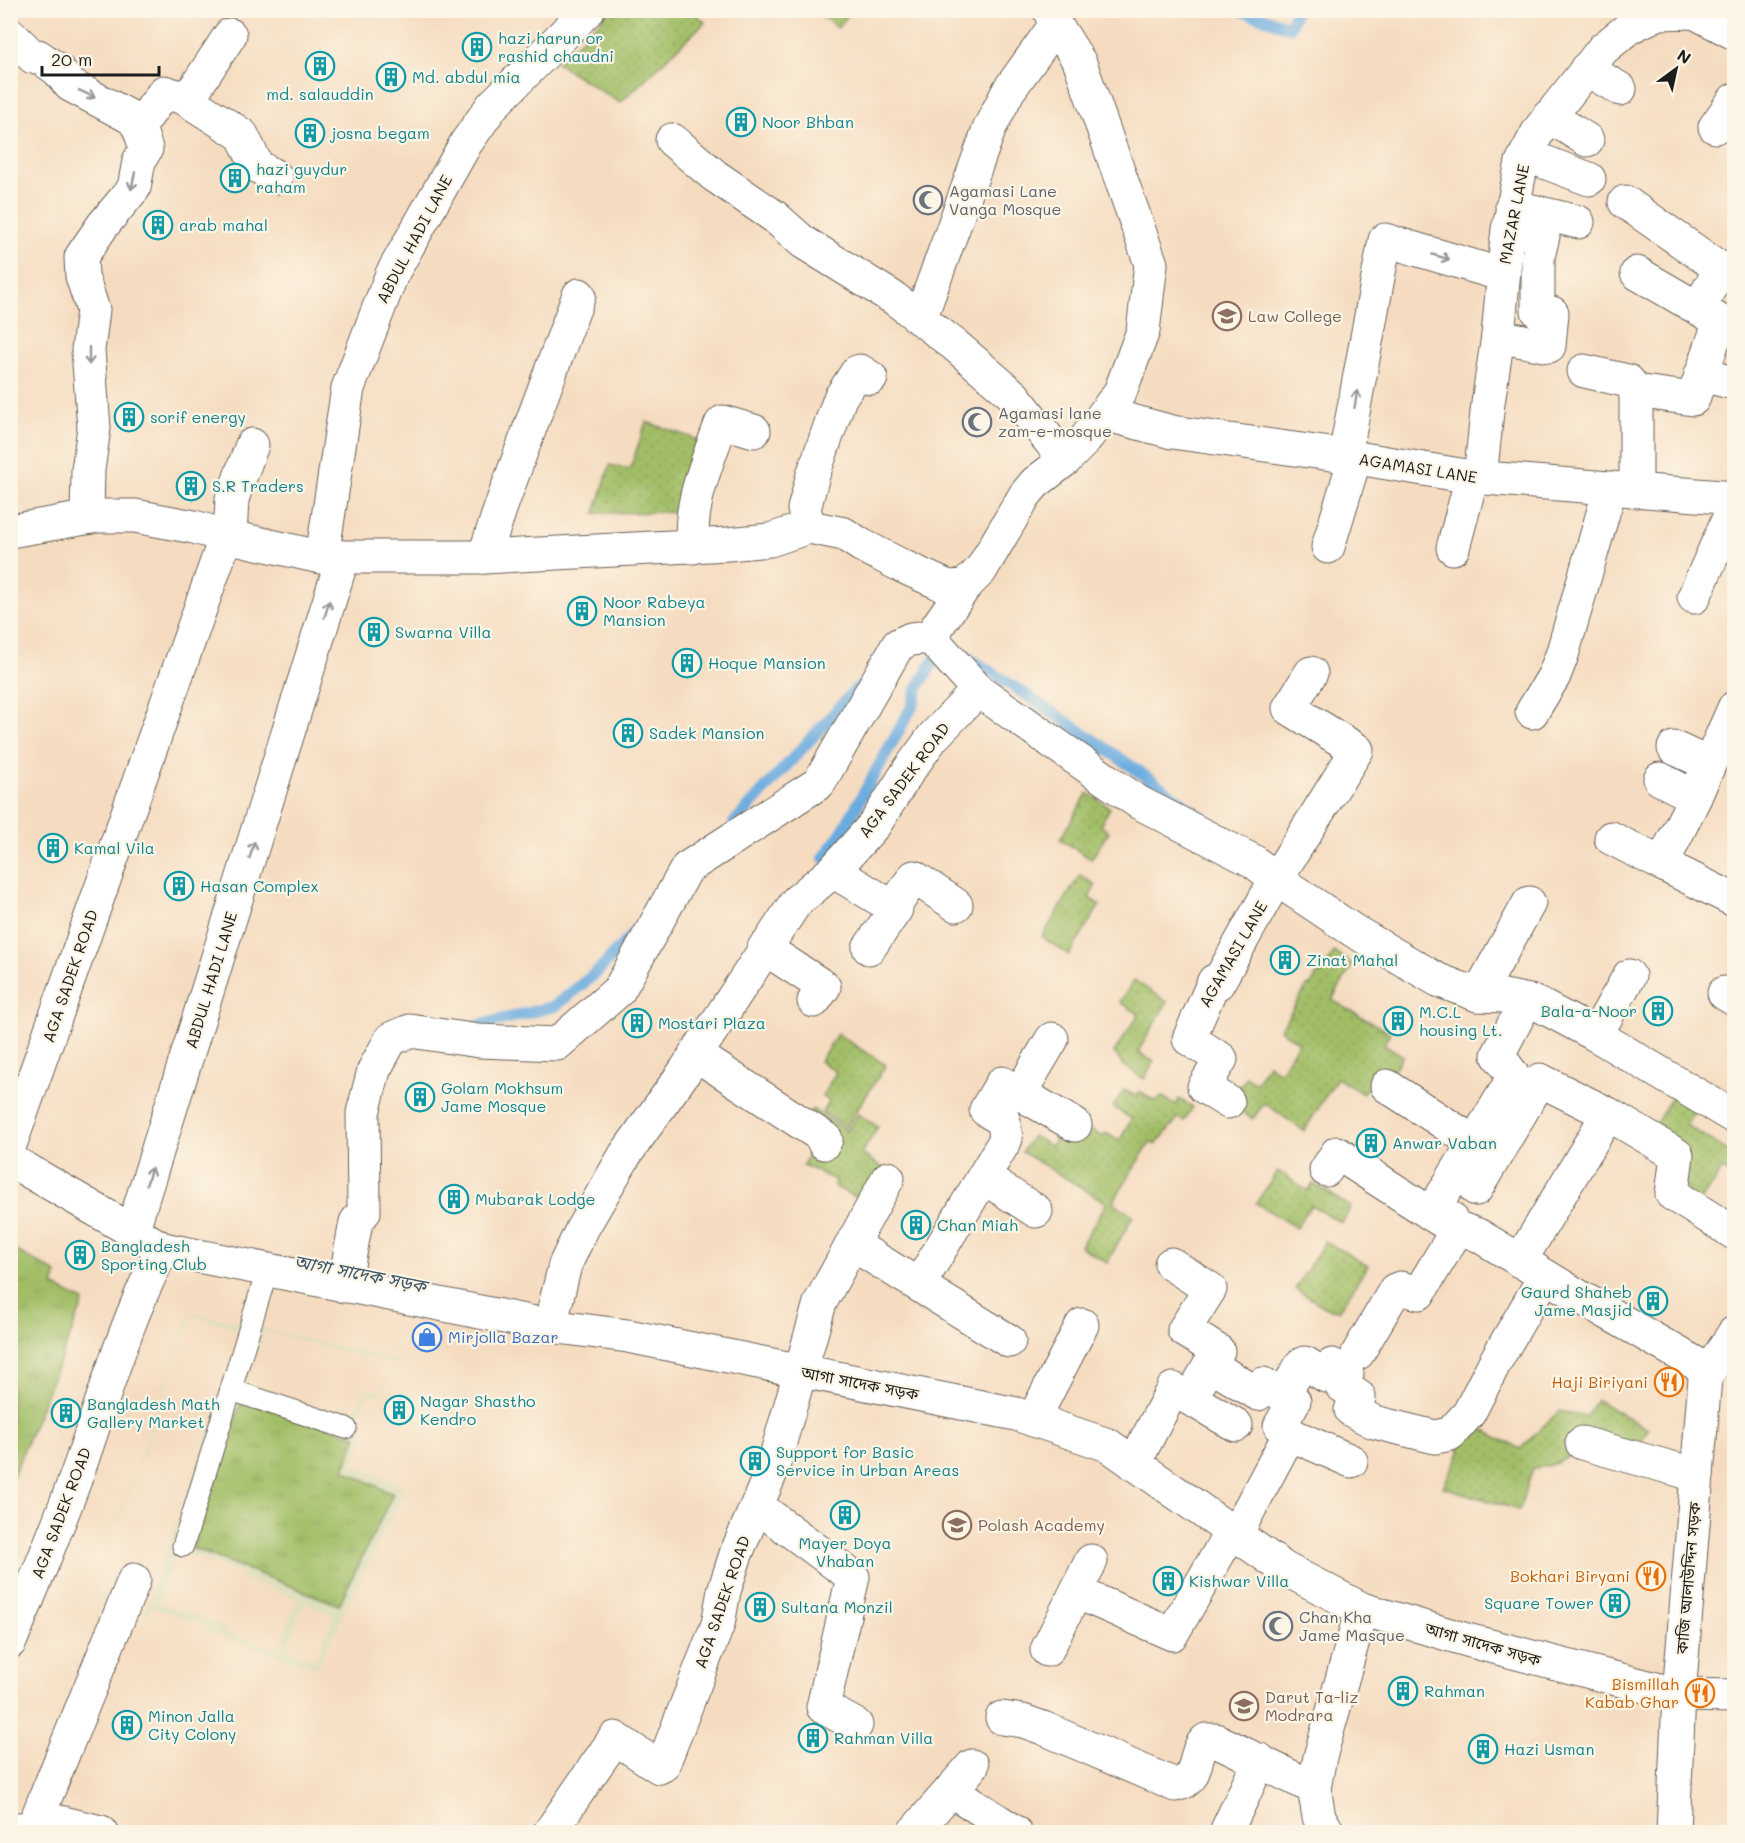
<svg xmlns="http://www.w3.org/2000/svg" width="1745" height="1843" viewBox="0 0 1745 1843" font-family="Mali,'Noto Sans Bengali',sans-serif">
	<style>
		.built { fill: #dddebc; fill-rule: evenodd }
		.grass { fill: url(#grass-dots); stroke: #5e6d41; stroke-width: 1.5 }
		.park { fill: url(#park-tufts); stroke: #5e6d41; stroke-width: 1.5 }
		.lines { fill: none; stroke-linecap: round; stroke-linejoin: round }
		.stream { stroke: #6aacdf; stroke-width: 12 }
		.service-casing { stroke: #685f55; stroke-width: 23 }
		.minor-casing { stroke: #685f55; stroke-width: 35 }
		.tertiary-casing { stroke: #685f55; stroke-width: 35 }
		.service { stroke: #fff; stroke-width: 21 }
		.minor { stroke: #fff; stroke-width: 33 }
		.tertiary { stroke: #fff; stroke-width: 33 }
		.oneway { stroke: #999 }
		.labels { text-anchor: middle; stroke-width: 4.5; stroke-linejoin: round; paint-order: stroke }
		.culture-label { font-size: 16px; fill: #0d838f; stroke: #fcf5e5; text-anchor: start }
		.worship-label { font-size: 16px; fill: #5b616d; stroke: #fcf5e5; text-anchor: start }
		.street-label { font-size: 16px; fill: #1c1c1c; stroke: #fcf5e5 }
		.education-label { font-size: 16px; fill: #785e54; stroke: #fcf5e5; text-anchor: start }
		.shop-label { font-size: 16px; fill: #366cbe; stroke: #fcf5e5; text-anchor: start }
		.food-label { font-size: 16px; fill: #c56008; stroke: #fcf5e5; text-anchor: end }
		.water-label { font-size: 18px; font-style: italic; fill: #3b566a; stroke: #fcf5e5 }
	</style>
	<defs>
		<pattern id="grass-dots" width="8" height="8" patternUnits="userSpaceOnUse" patternTransform="scale(1.5)"><rect width="8" height="8" fill="#a1be66"/><path d="M2 2h.1M6 6h.1" fill="none" stroke="#8aa358" stroke-width="1.8" stroke-linecap="round"/></pattern>
		<pattern id="park-tufts" width="24" height="20" patternUnits="userSpaceOnUse" patternTransform="scale(1.5)"><rect width="24" height="20" fill="#a1be66"/><path d="M3 7l-1-3M5 7V3M7 7l1-3M15 17l-1-3M17 17v-4M19 17l1-3" fill="none" stroke="#8aa358"/></pattern>
	</defs>
	<rect width="100%" height="100%" fill="#fcf5e5"/>
	<filter id="ink" filterUnits="userSpaceOnUse"><feTurbulence type="fractalNoise" baseFrequency=".0167" numOctaves="2"/><feDisplacementMap in="SourceGraphic" scale="12" xChannelSelector="R" yChannelSelector="G"/><feConvolveMatrix kernelMatrix="1 2 1 2 8 2 1 2 1" color-interpolation-filters="sRGB"/></filter>
	<filter id="wash" filterUnits="userSpaceOnUse"><feTurbulence type="fractalNoise" baseFrequency=".008" numOctaves="4" result="noise"/><feDisplacementMap in="SourceGraphic" scale="24" xChannelSelector="R" yChannelSelector="G"/><feGaussianBlur stdDeviation="1.35" result="paint"/><feColorMatrix in="noise" values="0 0 0 0 0 0 0 0 0 0 0 0 0 0 0 0 0 1.4 0 .05"/><feComposite in="paint" operator="in"/></filter>
	<g filter="url(#wash)">
		<rect width="100%" height="100%" fill="#f5dcc0"/>
		<!-- built -->
		<path class="built" d="M 191,1312 L 399,1361 L 380,1395 L 370,1393 L 352,1423 L 367,1432 L 352,1464 L 406,1487 L 317,1668 L 205,1631 L 206,1625 L 151,1607 L 148,1615 L 92,1594 ZM 192,1315 L 245,1331 L 145,1611 L 94,1592 ZM 265,1332 L 395,1364 L 380,1392 L 369,1388 L 349,1419 L 245,1384 ZM 243,1400 L 357,1436 L 343,1470 ZM 176,1551 L 241,1573 L 240,1578 L 297,1598 L 279,1651 L 224,1632 L 226,1626 L 158,1603 ZM 304,1604 L 334,1615 L 316,1661 L 286,1649 Z"/>
		<!-- grass -->
		<g class="grass">
			<path d="M 852,10 L 838,28 L 815,11 L 815,10 Z"/>
			<path d="M 610,11 L 692,11 L 705,22 L 620,103 L 557,63 Z"/>
			<path d="M 646,422 L 705,442 L 684,512 L 595,513 L 610,465 L 630,469 Z"/>
			<path d="M 1088,793 L 1110,808 L 1100,825 L 1109,832 L 1091,859 L 1060,839 Z"/>
			<path d="M 1080,875 L 1096,885 L 1089,898 L 1100,905 L 1069,955 L 1042,937 Z"/>
			<path d="M 1334,952 L 1353,964 L 1332,1000 L 1390,1033 L 1384,1044 L 1403,1056 L 1384,1084 L 1374,1078 L 1363,1094 L 1337,1078 L 1304,1131 L 1264,1103 L 1253,1119 L 1229,1104 L 1246,1077 L 1256,1083 L 1268,1064 L 1280,1072 L 1299,1042 L 1280,1030 L 1308,985 L 1310,986 L 1318,973 L 1320,974 Z"/>
			<path d="M 1134,980 L 1167,1002 L 1138,1052 L 1154,1062 L 1144,1079 L 1123,1065 L 1114,1052 L 1139,1014 L 1120,1002 Z"/>
			<path d="M 837,1034 L 886,1065 L 846,1127 L 822,1112 L 829,1101 L 822,1096 L 836,1072 L 820,1061 Z"/>
			<path d="M 1676,1089 L 1699,1103 L 1686,1125 L 1734,1155 L 1734,1177 L 1722,1169 L 1698,1205 L 1649,1136 Z"/>
			<path d="M 1124,1090 L 1137,1097 L 1140,1092 L 1156,1102 L 1161,1096 L 1176,1105 L 1179,1099 L 1193,1107 L 1184,1121 L 1178,1118 L 1156,1145 L 1150,1142 L 1113,1202 L 1133,1216 L 1107,1263 L 1080,1246 L 1107,1203 L 1022,1152 L 1032,1136 L 1051,1146 L 1068,1117 L 1103,1137 L 1106,1133 L 1119,1141 L 1132,1119 L 1113,1107 Z"/>
			<path d="M 812,1109 L 847,1131 L 858,1114 L 878,1127 L 861,1154 L 888,1171 L 868,1204 L 834,1186 L 835,1180 L 803,1165 L 816,1141 L 806,1121 Z"/>
			<path d="M 1278,1171 L 1308,1191 L 1313,1183 L 1351,1207 L 1342,1223 L 1311,1205 L 1296,1228 L 1256,1203 Z"/>
			<path d="M 1325,1241 L 1368,1266 L 1339,1310 L 1328,1309 L 1295,1289 Z"/>
			<path d="M 1597,1400 L 1648,1429 L 1634,1457 L 1584,1441 C 1569,1459 1557,1466 1533,1468 L 1519,1510 L 1443,1487 L 1461,1450 L 1442,1440 L 1470,1423 L 1520,1449 L 1559,1411 L 1587,1416 Z"/>
		</g>
		<!-- park -->
		<g class="park">
			<path d="M 11,1248 L 57,1273 L 53,1286 L 84,1301 L 11,1481 Z"/>
			<path d="M 242,1400 L 357,1436 L 344,1470 L 393,1494 L 339,1605 L 192,1548 Z"/>
		</g>
		<g class="lines">
			<!-- stream -->
			<g class="stream">
				<path d="M 1240,10 L 1290,27 L 1296,10"/>
				<path d="M 961,653 C 1046,707 1129,762 1209,823"/>
				<path d="M 734,823 L 859,686"/>
				<path d="M 824,858 L 845,827 L 913,705 L 918,687 L 940,651"/>
				<path d="M 469,1028 L 555,1006 L 597,972 L 641,925"/>
			</g>
		</g>
	</g>
	<g filter="url(#ink)">
		<g class="lines">
			<!-- service casing -->
			<g class="service-casing">
				<g id="service">
					<path d="M 231,1390 L 346,1428"/>
					<path d="M 183,1546 L 267,1271"/>
				</g>
			</g>
			<!-- minor casing -->
			<g class="minor-casing">
				<g id="minor">
					<path d="M 10,34 L 33,57 L 38,56 L 58,70 L 70,85 L 132,118 L 139,127 L 146,149 L 139,161 L 134,188 L 103,225 L 81,257 L 82,276 L 93,310 L 88,350 L 94,428 L 88,470 L 87,518"/>
					<path d="M 1586,69 L 1620,89"/>
					<path d="M 184,98 L 194,90 L 230,35"/>
					<path d="M 1549,116 L 1587,140"/>
					<path d="M 139,127 L 164,92 L 184,98 L 242,135 L 257,166 L 276,177"/>
					<path d="M 1715,127 L 1734,100"/>
					<path d="M 672,140 L 715,176 L 775,217 L 803,242 L 895,299 L 956,346 L 1014,396 L 1065,460"/>
					<path d="M 1526,155 L 1589,179"/>
					<path d="M 1625,202 L 1721,269 L 1698,308"/>
					<path d="M 1512,206 L 1578,222"/>
					<path d="M 1637,273 L 1718,320"/>
					<path d="M 920,319 L 990,127 L 1009,90 L 1055,26 L 1050,10"/>
					<path d="M 1498,336 L 1549,346 L 1552,313 L 1538,311 L 1538,257 L 1543,236 L 1508,229"/>
					<path d="M 1584,371 L 1628,381 L 1636,391"/>
					<path d="M 1701,375 L 1734,383"/>
					<path d="M 1105,414 L 1172,432 L 1345,456 L 1472,477 L 1734,498"/>
					<path d="M 1345,456 L 1385,240 L 1503,275"/>
					<path d="M 1480,478 L 1488,403 L 1498,336 L 1507,237 L 1522,162 L 1539,130 L 1603,49 L 1630,27 L 1659,13 L 1694,12 L 1734,33"/>
					<path d="M 1636,491 L 1636,391 L 1693,399 L 1720,321"/>
					<path d="M 809,527 L 804,509 L 813,475 L 840,398 L 857,372 L 860,371 L 871,378"/>
					<path d="M 10,531 L 97,516 L 135,516 L 194,527 L 226,536 L 320,557 L 484,557 L 728,544 L 770,540 L 809,527 L 844,534 L 861,545 L 902,566 L 948,587 L 965,586 L 981,570 L 1025,495 L 1035,483 L 1065,460 L 1084,441 L 1120,392 L 1143,331 L 1151,264 L 1080,63 L 1062,34 L 1055,26"/>
					<path d="M 230,537 L 232,499 L 252,445"/>
					<path d="M 693,547 C 688,505 707,463 721,424 L 723,422 L 754,431"/>
					<path d="M 1328,547 L 1355,458"/>
					<path d="M 1453,548 L 1472,477"/>
					<path d="M 322,557 L 348,388 L 392,274 L 466,143 L 492,106 L 588,10"/>
					<path d="M 484,557 L 504,498 L 579,295"/>
					<path d="M 1694,597 L 1734,506"/>
					<path d="M 930,637 L 978,690 L 1138,802 L 1253,861 L 1276,879 L 1354,931 L 1438,980 L 1478,995 L 1504,996 L 1534,1002 L 1596,1035 L 1734,1117"/>
					<path d="M 1532,712 L 1554,676 L 1562,655 L 1610,489"/>
					<path d="M 1674,748 L 1709,764"/>
					<path d="M 1660,779 L 1695,797 L 1662,864 L 1734,900"/>
					<path d="M 1695,797 L 1734,708"/>
					<path d="M 1611,838 L 1662,864"/>
					<path d="M 833,871 L 896,909 L 869,948"/>
					<path d="M 894,907 L 914,877 L 956,905"/>
					<path d="M 764,948 L 824,987 L 814,1001"/>
					<path d="M 1724,993 L 1734,999"/>
					<path d="M 1478,995 L 1529,903"/>
					<path d="M 1596,1035 L 1629,976"/>
					<path d="M 695,1054 L 826,1139 L 824,1143"/>
					<path d="M 1387,1086 L 1475,1143"/>
					<path d="M 1020,1093 L 1052,1039"/>
					<path d="M 1228,1102 L 1204,1087 L 1221,1059 L 1189,1039 L 1214,981 L 1218,983 L 1276,879 L 1357,750 L 1289,708 L 1311,673"/>
					<path d="M 10,1145 L 226,536"/>
					<path d="M 1326,1170 L 1337,1153 L 1442,1221 L 1450,1218"/>
					<path d="M 983,1177 L 1036,1211"/>
					<path d="M 1476,1189 L 1540,1080 L 1608,1114 L 1677,1155 L 1672,1194 L 1734,1233"/>
					<path d="M 1431,1214 L 1508,1087 L 1512,1074 L 1498,1055 L 1526,1001"/>
					<path d="M 132,1232 L 343,557"/>
					<path d="M 852,1244 L 1009,1341"/>
					<path d="M 1520,1261 L 1608,1114"/>
					<path d="M 1171,1264 L 1210,1289 L 1184,1330 L 1218,1351 L 1190,1399"/>
					<path d="M 919,1285 L 1006,1139 L 1004,1121 L 986,1110 L 1002,1083 L 1075,1125"/>
					<path d="M 344,1286 L 356,1222 L 364,1212 L 363,1113 L 374,1070 L 391,1039 L 410,1031 L 479,1041 L 557,1044 L 619,990 L 687,868 L 819,783 L 898,645 L 911,639 L 930,637 L 965,586"/>
					<path d="M 550,1326 L 565,1265 L 582,1229 L 625,1155 L 685,1071 L 796,902 L 833,871 L 875,824 L 909,770 L 933,737 L 978,690"/>
					<path d="M 1358,1353 L 1395,1290 L 1400,1288 L 1419,1293 L 1458,1228 L 1478,1235 L 1580,1297 L 1709,1371"/>
					<path d="M 1210,1365 L 1258,1394 L 1263,1384 L 1294,1401 L 1280,1426 L 1294,1436 L 1351,1461"/>
					<path d="M 1283,1395 L 1302,1364 L 1305,1363 L 1326,1376 L 1332,1365 L 1347,1374 L 1341,1385 L 1359,1397 L 1351,1410 L 1374,1422 L 1435,1437 L 1450,1434 L 1469,1413 L 1495,1362 L 1545,1276"/>
					<path d="M 1033,1420 L 1082,1325"/>
					<path d="M 1582,1443 L 1697,1475"/>
					<path d="M 1134,1464 L 1173,1389 L 1236,1425"/>
					<path d="M 757,1506 L 853,1577 L 823,1707 L 856,1725"/>
					<path d="M 1235,1536 L 1289,1435 L 1287,1432"/>
					<path d="M 1091,1561 L 1076,1592 L 1172,1634 L 1231,1532"/>
					<path d="M 10,1642 C 34,1583 60,1523 81,1463 C 106,1391 127,1317 163,1249"/>
					<path d="M 1047,1650 L 1076,1592"/>
					<path d="M 1002,1718 L 1023,1721 L 1043,1728 L 1175,1785 C 1202,1781 1191,1754 1206,1740 L 1216,1740 L 1314,1788"/>
					<path d="M 951,1790 L 1015,1832"/>
					<path d="M 33,1828 L 134,1580"/>
					<path d="M 18,1829 L 40,1828 L 51,1820 L 101,1832"/>
					<path d="M 550,1832 L 615,1738 L 659,1767 L 663,1765 L 718,1624 L 724,1591 L 736,1554 L 772,1470 L 820,1303 L 888,1178"/>
					<path d="M 914,1832 L 972,1766"/>
					<path d="M 1226,1832 L 1260,1760"/>
					<path d="M 1328,1832 L 1319,1817 L 1314,1788 L 1320,1757 L 1362,1609"/>
				</g>
			</g>
			<!-- tertiary casing -->
			<g class="tertiary-casing">
				<g id="tertiary">
					<path d="M 10,1160 L 163,1249 L 550,1326 L 628,1336 L 1016,1414 L 1108,1445 L 1285,1569 L 1362,1609 L 1467,1640 L 1679,1695 L 1734,1696"/>
					<path d="M 1673,1832 L 1679,1695 L 1705,1378 L 1734,1333"/>
				</g>
			</g>
			<!-- service -->
			<use href="#service" class="service"/>
			<!-- minor -->
			<use href="#minor" class="minor"/>
			<!-- tertiary -->
			<use href="#tertiary" class="tertiary"/>
		</g>
		<!-- one-way arrows -->
		<defs><path id="oneway-shaft" d="M-6 0H5M1.5-3L5.5 0L1.5 3" fill="none" stroke-width="1.6" stroke-linecap="round" stroke-linejoin="round" transform="scale(1.5)"/></defs>
		<g class="oneway">
			<use href="#oneway-shaft" transform="translate(87 94) rotate(25)"/>
			<use href="#oneway-shaft" transform="translate(133 181) rotate(103)"/>
			<use href="#oneway-shaft" transform="translate(1441 257) rotate(16)"/>
			<use href="#oneway-shaft" transform="translate(89 356) rotate(90)"/>
			<use href="#oneway-shaft" transform="translate(1356 399) rotate(-80)"/>
			<use href="#oneway-shaft" transform="translate(327 609) rotate(-73)"/>
			<use href="#oneway-shaft" transform="translate(252 850) rotate(-73)"/>
			<use href="#oneway-shaft" transform="translate(149 1176) rotate(-73)"/>
		</g>
	</g>
	<!-- icons -->
	<defs>
		<g id="building-ring" transform="scale(1.5)"><circle r="9.5" fill="#fcf5e5" stroke="#0f9aa8" stroke-width="1.5"/><path d="M-4-6H4V6H1V3H-1V6H-4ZM-2.5-4.3h1.7v1.8h-1.7ZM.8-4.3h1.7v1.8H.8ZM-2.5-1h1.7V.8h-1.7ZM.8-1h1.7V.8H.8Z" fill="#0f9aa8"/></g>
		<g id="mosque-ring" transform="scale(1.5)"><circle r="9.5" fill="#fcf5e5" stroke="#6b7280" stroke-width="1.5"/><path d="M3.5-4.9A6 6 0 1 0 3.5 4.9A5 5 0 1 1 3.5-4.9Z" fill="#6b7280"/></g>
		<g id="university-ring" transform="scale(1.5)"><circle r="9.5" fill="#fcf5e5" stroke="#8d6e63" stroke-width="1.5"/><path d="M0-5L7-2L0 1L-7-2ZM-4 1L0 2.5L4 1V4Q0 6-4 4Z" fill="#8d6e63"/></g>
		<g id="shop-ring" transform="scale(1.5)"><circle r="9.5" fill="#fcf5e5" stroke="#3f7fe0" stroke-width="1.5"/><path d="M-5-2.5h2.3a2.7 3.5 0 0 1 5.4 0H5L5.5 6h-11ZM-1.5-2.5h3a1.5 2.3 0 0 0-3 0Z" fill="#3f7fe0"/></g>
		<g id="restaurant-ring" transform="scale(1.5)"><circle r="9.5" fill="#fcf5e5" stroke="#e8710a" stroke-width="1.5"/><path d="M-5-6h1v4h1v-4h1v4h1v-4h1v5L-1.5 .5V6h-2V.5L-5-1ZM5-6V6H3V1.5H1.5Q1.5-4 5-6Z" fill="#e8710a"/></g>
		<g id="school-ring" transform="scale(1.5)"><circle r="9.5" fill="#fcf5e5" stroke="#8d6e63" stroke-width="1.5"/><path d="M0-5L7-2L0 1L-7-2ZM-4 1L0 2.5L4 1V4Q0 6-4 4Z" fill="#8d6e63"/></g>
	</defs>
	<g fill-rule="evenodd">
		<use href="#building-ring" x="477" y="47"/>
		<use href="#building-ring" x="320" y="66"/>
		<use href="#building-ring" x="391" y="77"/>
		<use href="#building-ring" x="741" y="122"/>
		<use href="#building-ring" x="310" y="133"/>
		<use href="#building-ring" x="235" y="178"/>
		<use href="#mosque-ring" x="928" y="200"/>
		<use href="#building-ring" x="158" y="225"/>
		<use href="#university-ring" x="1227" y="316"/>
		<use href="#building-ring" x="129" y="417"/>
		<use href="#mosque-ring" x="977" y="422"/>
		<use href="#building-ring" x="191" y="486"/>
		<use href="#building-ring" x="582" y="611"/>
		<use href="#building-ring" x="374" y="632"/>
		<use href="#building-ring" x="687" y="663"/>
		<use href="#building-ring" x="628" y="733"/>
		<use href="#building-ring" x="53" y="848"/>
		<use href="#building-ring" x="179" y="886"/>
		<use href="#building-ring" x="1285" y="960"/>
		<use href="#building-ring" x="1658" y="1011"/>
		<use href="#building-ring" x="1398" y="1021"/>
		<use href="#building-ring" x="637" y="1023"/>
		<use href="#building-ring" x="420" y="1097"/>
		<use href="#building-ring" x="1371" y="1143"/>
		<use href="#building-ring" x="454" y="1199"/>
		<use href="#building-ring" x="916" y="1225"/>
		<use href="#building-ring" x="80" y="1255"/>
		<use href="#building-ring" x="1653" y="1301"/>
		<use href="#shop-ring" x="427" y="1337"/>
		<use href="#restaurant-ring" x="1669" y="1382"/>
		<use href="#building-ring" x="399" y="1410"/>
		<use href="#building-ring" x="66" y="1413"/>
		<use href="#building-ring" x="755" y="1461"/>
		<use href="#building-ring" x="845" y="1515"/>
		<use href="#school-ring" x="957" y="1525"/>
		<use href="#restaurant-ring" x="1651" y="1576"/>
		<use href="#building-ring" x="1168" y="1581"/>
		<use href="#building-ring" x="1615" y="1603"/>
		<use href="#building-ring" x="760" y="1607"/>
		<use href="#mosque-ring" x="1278" y="1626"/>
		<use href="#building-ring" x="1403" y="1691"/>
		<use href="#restaurant-ring" x="1700" y="1693"/>
		<use href="#school-ring" x="1244" y="1706"/>
		<use href="#building-ring" x="127" y="1725"/>
		<use href="#building-ring" x="813" y="1738"/>
		<use href="#building-ring" x="1483" y="1749"/>
	</g>
	<g class="labels">
		<!-- culture labels -->
		<g class="culture-label">
			<text x="498" y="44">hazi harun or<tspan x="498" dy="18">rashid chaudni</tspan></text>
			<text x="412" y="83">Md. abdul mia</text>
			<text x="320" y="100" text-anchor="middle">md. salauddin</text>
			<text x="762" y="128">Noor Bhban</text>
			<text x="331" y="139">josna begam</text>
			<text x="256" y="175">hazi guydur<tspan x="256" dy="18">raham</tspan></text>
			<text x="179" y="231">arab mahal</text>
			<text x="150" y="423">sorif energy</text>
			<text x="212" y="492">S.R Traders</text>
			<text x="603" y="608">Noor Rabeya<tspan x="603" dy="18">Mansion</tspan></text>
			<text x="395" y="638">Swarna Villa</text>
			<text x="708" y="669">Hoque Mansion</text>
			<text x="649" y="739">Sadek Mansion</text>
			<text x="74" y="854">Kamal Vila</text>
			<text x="200" y="892">Hasan Complex</text>
			<text x="1306" y="966">Zinat Mahal</text>
			<text x="1637" y="1017" text-anchor="end">Bala-a-Noor</text>
			<text x="1419" y="1018">M.C.L<tspan x="1419" dy="18">housing Lt.</tspan></text>
			<text x="658" y="1029">Mostari Plaza</text>
			<text x="441" y="1094">Golam Mokhsum<tspan x="441" dy="18">Jame Mosque</tspan></text>
			<text x="1392" y="1149">Anwar Vaban</text>
			<text x="475" y="1205">Mubarak Lodge</text>
			<text x="937" y="1231">Chan Miah</text>
			<text x="101" y="1252">Bangladesh<tspan x="101" dy="18">Sporting Club</tspan></text>
			<text x="1632" y="1298" text-anchor="end">Gaurd Shaheb<tspan x="1632" dy="18">Jame Masjid</tspan></text>
			<text x="420" y="1407">Nagar Shastho<tspan x="420" dy="18">Kendro</tspan></text>
			<text x="87" y="1410">Bangladesh Math<tspan x="87" dy="18">Gallery Market</tspan></text>
			<text x="776" y="1458">Support for Basic<tspan x="776" dy="18">Service in Urban Areas</tspan></text>
			<text x="845" y="1549" text-anchor="middle">Mayer Doya<tspan x="845" dy="18">Vhaban</tspan></text>
			<text x="1189" y="1587">Kishwar Villa</text>
			<text x="1594" y="1609" text-anchor="end">Square Tower</text>
			<text x="781" y="1613">Sultana Monzil</text>
			<text x="1424" y="1697">Rahman</text>
			<text x="148" y="1722">Minon Jalla<tspan x="148" dy="18">City Colony</tspan></text>
			<text x="834" y="1744">Rahman Villa</text>
			<text x="1504" y="1755">Hazi Usman</text>
		</g>
		<!-- worship labels -->
		<g class="worship-label">
			<text x="949" y="197">Agamasi Lane<tspan x="949" dy="18">Vanga Mosque</tspan></text>
			<text x="998" y="419">Agamasi lane<tspan x="998" dy="18">zam-e-mosque</tspan></text>
			<text x="1299" y="1623">Chan Kha<tspan x="1299" dy="18">Jame Masque</tspan></text>
		</g>
		<!-- street labels -->
		<g class="street-label">
			<text transform="translate(1514 214) rotate(-79)" y="6">MAZAR LANE</text>
			<text transform="translate(414 239) rotate(-62)" y="6">ABDUL HADI LANE</text>
			<text transform="translate(1418 468) rotate(9)" y="6">AGAMASI LANE</text>
			<text transform="translate(904 780) rotate(-53)" y="6">AGA SADEK ROAD</text>
			<text transform="translate(1233 954) rotate(-60)" y="6">AGAMASI LANE</text>
			<text transform="translate(70 976) rotate(-71)" y="6">AGA SADEK ROAD</text>
			<text transform="translate(211 980) rotate(-73)" y="6">ABDUL HADI LANE</text>
			<text transform="translate(860 1383) rotate(11)" y="6">আগা সাদেক সড়ক</text>
			<text transform="translate(61 1513) rotate(-69)" y="6">AGA SADEK ROAD</text>
			<text transform="translate(1688 1578) rotate(-85)" y="6">কাজি আলাউদ্দিন সড়ক</text>
			<text transform="translate(722 1602) rotate(-71)" y="6">AGA SADEK ROAD</text>
			<text transform="translate(1483 1644) rotate(16)" y="6">আগা সাদেক সড়ক</text>
		</g>
		<!-- education labels -->
		<g class="education-label">
			<text x="1248" y="322">Law College</text>
			<text x="978" y="1531">Polash Academy</text>
			<text x="1265" y="1703">Darut Ta-liz<tspan x="1265" dy="18">Modrara</tspan></text>
		</g>
		<!-- shop labels -->
		<g class="shop-label">
			<text x="448" y="1343">Mirjolla Bazar</text>
		</g>
		<!-- food labels -->
		<g class="food-label">
			<text x="1648" y="1388">Haji Biriyani</text>
			<text x="1630" y="1582">Bokhari Biryani</text>
			<text x="1679" y="1690">Bismillah<tspan x="1679" dy="18">Kabab Ghar</tspan></text>
		</g>
		<!-- water labels -->
		<g class="water-label">
			<text transform="translate(360 1274) rotate(11)" y="6">আগা সাদেক সড়ক</text>
		</g>
	</g>
	<!-- margin -->
	<rect width="1745" height="1843" fill="none" stroke="#fcf5e5" stroke-width="36"/>
	<!-- north arrow -->
	<g transform="translate(1676 69) rotate(33)" stroke="#fcf5e5" stroke-width="4.5" paint-order="stroke">
	<path d="M0-4.5L10 22L0 15L-10 22Z" fill="#1c1c1c"/>
	<text y="-9" font-size="16" font-weight="bold" text-anchor="middle" fill="#1c1c1c">N</text>
	</g>
	<!-- scale -->
	<path d="M42 66v9h117v-9" fill="none" stroke="#1c1c1c" stroke-width="3"/>
	<text x="51" y="66" font-size="18" fill="#1c1c1c" stroke="#fcf5e5" stroke-width="4.5" paint-order="stroke">20 m</text>
</svg>
